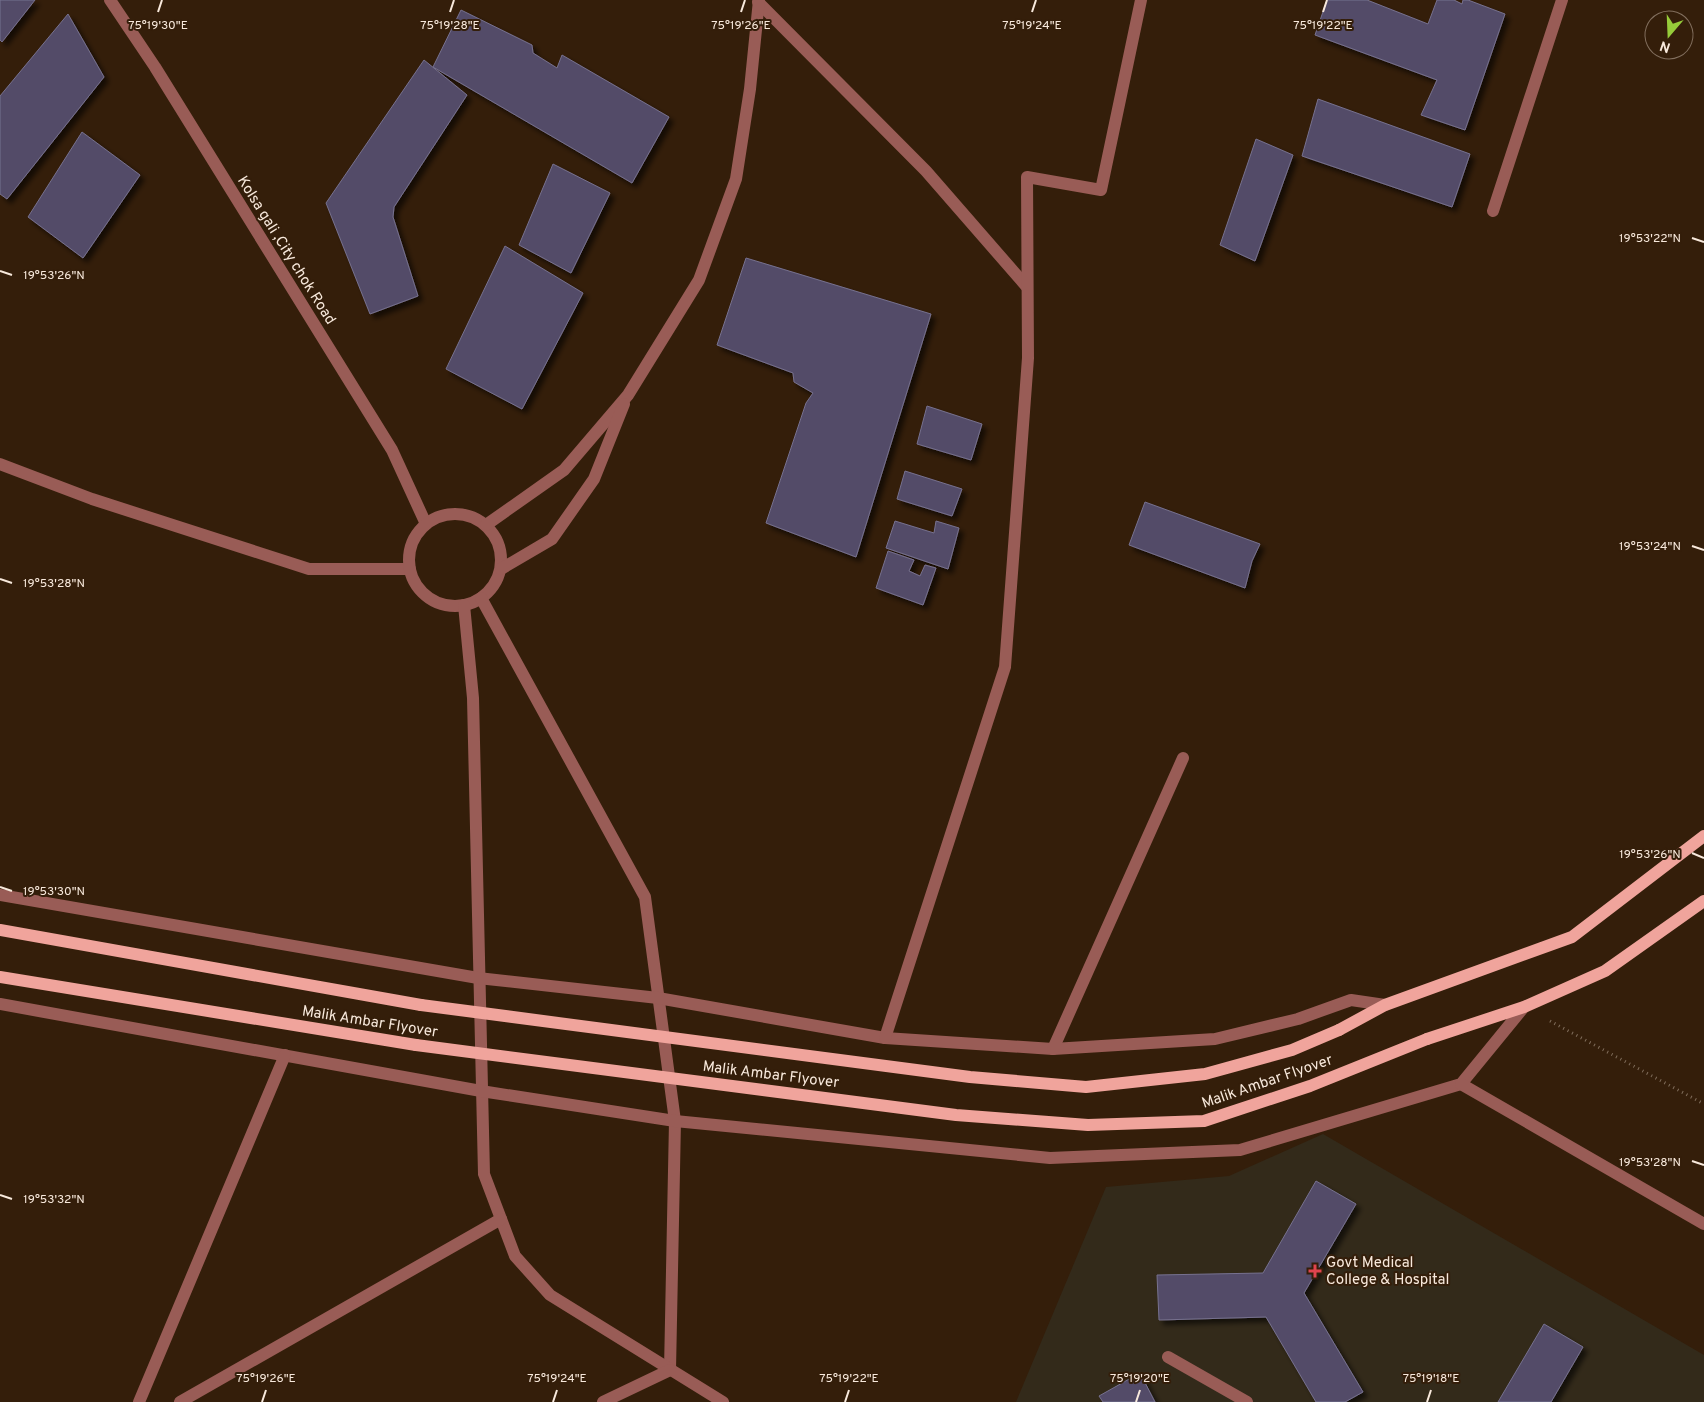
<svg xmlns="http://www.w3.org/2000/svg" width="1704" height="1402" viewBox="0 0 1704 1402" font-family="Overpass,sans-serif">
	<style>
		.medical { fill: #332a1a }
		.building { fill: #524c68; stroke: #77718f; filter: url(#shadow) }
		.lines { fill: none; stroke-linecap: round; stroke-linejoin: round }
		.path { stroke: #816e5c; stroke-width: 3; stroke-dasharray: 1 4; stroke-linecap: butt }
		.minor { stroke: #995c56; stroke-width: 12 }
		.major { stroke: #f0a49c; stroke-width: 12 }
		.major-bridge { stroke: #f0a49c; stroke-width: 12 }
		.ticks { fill: none; stroke: #f8e9dc; stroke-width: 2 }
		.health-dot { fill: #e0444e; stroke: #341e0a; stroke-width: 2 }
		.labels { text-anchor: middle; stroke-width: 4; stroke-linejoin: round; paint-order: stroke }
		.street-label { font-size: 15px; fill: #f8e9dc; stroke: #341e0a }
		.poi-label { font-size: 15px; fill: #f8e9dc; stroke: #341e0a; text-anchor: start }
		.ticks-label { font-size: 12px; text-anchor: middle; fill: #f8e9dc; stroke: #341e0a; stroke-width: 4; stroke-linejoin: round; paint-order: stroke }
	</style>
	<defs>
		<filter id="shadow"><feDropShadow dx="4.5" dy="4.5" stdDeviation="2.5" flood-color="#0009"/></filter>
	</defs>
	<rect width="100%" height="100%" fill="#341e0a"/>
	<!-- medical -->
	<path class="medical" d="M 1323,1134 L 1704,1355 L 1704,1402 L 1016,1402 L 1106,1187 L 1229,1176 Z"/>
	<!-- building -->
	<g class="building">
		<path d="M 0,0 L 35,0 L 2,42 L 0,40 Z"/>
		<path d="M 1327,0 L 1367,0 L 1428,24 L 1437,0 L 1454,0 L 1462,4 L 1463,0 L 1468,0 L 1505,14 L 1465,130 L 1421,115 L 1437,80 L 1315,35 Z"/>
		<path d="M 461,10 L 532,45 L 533,53 L 557,68 L 562,55 L 669,117 L 632,183 L 433,67 Z"/>
		<path d="M 68,14 L 104,77 L 7,199 L 0,194 L 0,96 Z"/>
		<path d="M 424,60 L 467,95 L 394,207 L 393,217 L 418,296 L 370,314 L 326,203 Z"/>
		<path d="M 1318,99 L 1470,154 L 1452,207 L 1302,156 Z"/>
		<path d="M 82,132 L 140,175 L 83,258 L 28,217 Z"/>
		<path d="M 1256,139 L 1293,155 L 1255,261 L 1220,245 Z"/>
		<path d="M 553,164 L 610,193 L 571,273 L 519,245 Z"/>
		<path d="M 505,246 L 583,293 L 522,409 L 446,369 Z"/>
		<path d="M 746,258 L 931,314 L 856,557 L 766,523 L 806,403 L 813,393 L 794,382 L 793,373 L 717,345 Z"/>
		<path d="M 927,406 L 982,424 L 971,460 L 917,444 Z"/>
		<path d="M 905,471 L 962,489 L 952,516 L 897,499 Z"/>
		<path d="M 1145,502 L 1260,544 L 1252,561 L 1245,588 L 1129,545 Z"/>
		<path d="M 895,521 L 934,533 L 936,521 L 959,528 L 948,569 L 886,548 Z"/>
		<path d="M 888,551 L 914,560 L 909,571 L 920,576 L 925,565 L 936,568 L 923,605 L 876,588 Z"/>
		<path d="M 1316,1181 L 1356,1204 L 1304,1293 L 1363,1392 L 1345,1402 L 1316,1402 L 1266,1317 L 1159,1320 L 1157,1275 L 1263,1273 Z"/>
		<path d="M 1544,1324 L 1583,1347 L 1551,1402 L 1498,1402 Z"/>
		<path d="M 1140,1373 L 1155,1402 L 1103,1402 L 1099,1396 Z"/>
	</g>
	<g class="lines">
		<!-- path -->
		<path class="path" d="M 1550,1021 L 1704,1104"/>
		<!-- minor -->
		<g class="minor">
			<path d="M 110,0 L 155,67 L 392,450 L 426,524"/>
			<path d="M 758,2 L 926,171 L 1027,287"/>
			<path d="M 1493,211 L 1562,0"/>
			<path d="M 0,464 L 92,499 L 309,569 L 410,569"/>
			<circle cx="455" cy="560" r="46"/>
			<path d="M 486,525 L 564,470 L 628,395 L 699,280 L 736,179 L 750,89 L 759,0"/>
			<path d="M 501,569 L 552,539 L 594,479 L 624,404"/>
			<path d="M 481,598 L 645,897 L 675,1121 L 670,1370"/>
			<path d="M 464,605 L 473,698 L 484,1174 L 515,1256 L 550,1295 L 723,1402"/>
			<path d="M 0,895 L 478,978 L 658,998 L 885,1038 L 1053,1049 L 1215,1039 L 1298,1019 L 1351,1000 L 1385,1005"/>
			<path d="M 0,1004 L 481,1091 L 675,1121 L 1050,1158 L 1240,1150 L 1461,1084 L 1524,1007"/>
			<path d="M 885,1038 L 1005,667 L 1028,358 L 1027,177 L 1101,190 L 1141,0"/>
			<path d="M 1053,1049 L 1183,758"/>
			<path d="M 1461,1084 L 1704,1224"/>
			<path d="M 1168,1357 L 1247,1402"/>
			<path d="M 139,1402 L 285,1055"/>
			<path d="M 180,1402 L 501,1219"/>
			<path d="M 603,1402 L 670,1370"/>
		</g>
		<!-- major -->
		<g class="major">
			<path d="M 0,930 L 421,1005"/>
			<path d="M 0,977 L 416,1045"/>
			<path d="M 1339,1030 L 1385,1005 L 1572,937 L 1704,836"/>
			<path d="M 1427,1039 L 1524,1007 L 1605,971 L 1704,901"/>
		</g>
		<!-- major-bridge -->
		<g class="major-bridge">
			<path d="M 421,1005 L 970,1077 L 1086,1087 L 1205,1074 L 1292,1050 L 1339,1030"/>
			<path d="M 416,1045 L 956,1115 L 1088,1125 L 1204,1121 L 1310,1086 L 1427,1039"/>
		</g>
	</g>
	<!-- ticks -->
	<path class="ticks" d="M 158,12 L 162,0M 450,12 L 454,0M 741,12 L 745,0M 1032,12 L 1036,0M 1323,12 L 1327,0M 1692,238 L 1704,242M 0,271 L 12,275M 1692,546 L 1704,550M 0,579 L 12,583M 1692,853 L 1704,858M 0,887 L 12,891M 1692,1161 L 1704,1165M 0,1195 L 12,1199M 262,1402 L 266,1390M 553,1402 L 557,1390M 845,1402 L 849,1390M 1136,1402 L 1140,1390M 1427,1402 L 1431,1390"/>
	<!-- markers -->
	<path class="health-dot" d="M1312.5 1263.5h5v5h5v5h-5v5h-5v-5h-5v-5h5z"/>
	<g class="labels">
		<!-- street labels -->
		<g class="street-label">
			<text transform="translate(287 250) rotate(58)" y="5">Kolsa gali ,City chok Road</text>
			<text transform="translate(370 1021) rotate(9)" y="5">Malik Ambar Flyover</text>
			<text transform="translate(771 1074) rotate(7)" y="5">Malik Ambar Flyover</text>
			<text transform="translate(1267 1081) rotate(-19)" y="5">Malik Ambar Flyover</text>
		</g>
		<!-- poi labels -->
		<g class="poi-label">
			<text x="1326" y="1267">Govt Medical<tspan x="1326" dy="17">College &amp; Hospital</tspan></text>
		</g>
	</g>
	<g class="ticks-label">
		<text x="158" y="29">75°19'30"E</text>
		<text x="450" y="29">75°19'28"E</text>
		<text x="741" y="29">75°19'26"E</text>
		<text x="1323" y="29">75°19'22"E</text>
		<text x="1032" y="29">75°19'24"E</text>
		<text x="1650" y="242">19°53'22"N</text>
		<text x="54" y="279">19°53'26"N</text>
		<text x="1650" y="550">19°53'24"N</text>
		<text x="54" y="587">19°53'28"N</text>
		<text x="1650" y="858">19°53'26"N</text>
		<text x="54" y="895">19°53'30"N</text>
		<text x="1650" y="1166">19°53'28"N</text>
		<text x="54" y="1203">19°53'32"N</text>
		<text x="266" y="1382">75°19'26"E</text>
		<text x="557" y="1382">75°19'24"E</text>
		<text x="849" y="1382">75°19'22"E</text>
		<text x="1140" y="1382">75°19'20"E</text>
		<text x="1431" y="1382">75°19'18"E</text>
	</g>
	<!-- north arrow -->
	<g transform="translate(1669 35) rotate(199)"><circle r="24" fill="#341e0a" stroke="#826f5e"/>
	<path d="M0-4L9 19L0 12L-9 19Z" fill="#96cc3a"/>
	<text y="-8" font-size="14" font-weight="bold" text-anchor="middle" fill="#f8e9dc">N</text>
	</g>
</svg>
